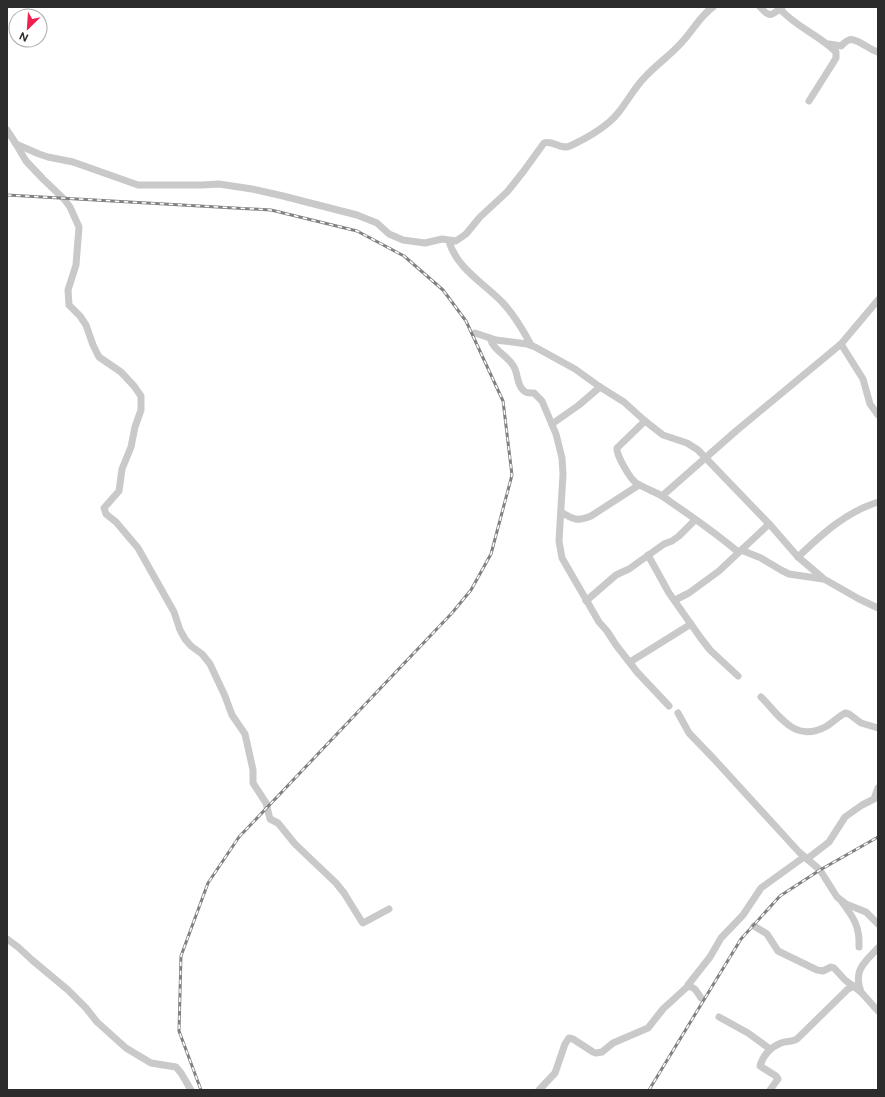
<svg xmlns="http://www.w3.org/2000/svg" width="885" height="1097" viewBox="0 0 885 1097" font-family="Figtree,sans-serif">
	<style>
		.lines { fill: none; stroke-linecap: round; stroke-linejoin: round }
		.minor { stroke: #c9c9c9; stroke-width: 7 }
		.rail-casing { stroke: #818181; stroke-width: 3 }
		.rail { stroke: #fff; stroke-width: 1.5; stroke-dasharray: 4.5; stroke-linecap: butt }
	</style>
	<rect width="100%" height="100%" fill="#fff"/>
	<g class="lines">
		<!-- minor -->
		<g class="minor">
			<path d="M 760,7 C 770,18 771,16 782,7"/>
			<path d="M 780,9 C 796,27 819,35 836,52 L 836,58 L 833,63 L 809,101"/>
			<path d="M 829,44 L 841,46 C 843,44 846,41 849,40 C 855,37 870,50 878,52"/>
			<path d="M 7,130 L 16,144 L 39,154 L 48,157 L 73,162 L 138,185 L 202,185 L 219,184 L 252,189 L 283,196 L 357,215 L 377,223 L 389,234 L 403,240 L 425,243 L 442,239 L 456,241 L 466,234 L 480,217 L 507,192 L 523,172 L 544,143 C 553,140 561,150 570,146 C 587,138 606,128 618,113 C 628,101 634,88 645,77 C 657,64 672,54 683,41 C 694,29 700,16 713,7"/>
			<path d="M 16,144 L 26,161 L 43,179 L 64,199 L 70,207 L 79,227 L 76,265 L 68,290 L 69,305 L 80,316 L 86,325 L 93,345 L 99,357 L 121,372 L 134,386 L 141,396 L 141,410 L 135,427 L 131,447 L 122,469 L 119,491 L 104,508 L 106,514 L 116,522 L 138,548 L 174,612 L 180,630 L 185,639 L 191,646 L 202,654 L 210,664 L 225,696 L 232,715 L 245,734 L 253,770 L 253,783 L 266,803 L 270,819 L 278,823 L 295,844 L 336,883 L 344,893 L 362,922 L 363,923 L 389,909"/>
			<path d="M 449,241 C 456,268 485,284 503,303 C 515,316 523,330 531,345"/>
			<path d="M 475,333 L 496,340 L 527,344 L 535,347 L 575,369 L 600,387 L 624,402 L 645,421 L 663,435 L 687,443 L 698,450 L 772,527 L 798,557 L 824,579 L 859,599 L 878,608"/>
			<path d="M 490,338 C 494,352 508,355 514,367 C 518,374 517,385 523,390 C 526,394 530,393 534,393 L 542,401 L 556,434 L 562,458 L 563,474 L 559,541 L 562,558 L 599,622 L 607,631 L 616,645 L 637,672 L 669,706"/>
			<path d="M 841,344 L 863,379 L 870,404 L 878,415"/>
			<path d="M 645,421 L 617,448 C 616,455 630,478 635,482 C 643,488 654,491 662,496 C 688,514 715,532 738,552"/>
			<path d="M 552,424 L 579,405 L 600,387"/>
			<path d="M 662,496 L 736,431 L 841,344 L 878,300"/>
			<path d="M 561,512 C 573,519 577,522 591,516 L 639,485"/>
			<path d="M 741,550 L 761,558 L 781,570 L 789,574 L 823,579"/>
			<path d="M 648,555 L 669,593 L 700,637 L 710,650 L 738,676"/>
			<path d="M 798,557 C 822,534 846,512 878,502"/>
			<path d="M 675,600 L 689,593 L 719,571 L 769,524"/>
			<path d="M 586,601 L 616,575 L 629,569 L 664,544 L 672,541 L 679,536 L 695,520"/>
			<path d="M 630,662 L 691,624"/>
			<path d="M 761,697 C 781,717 795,744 827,726 C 833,722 838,717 845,713 L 849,714 L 861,723 L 878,728"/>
			<path d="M 678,713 L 689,733 L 714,759 L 799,852 L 820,870 L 837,897 L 846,904 L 866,912 L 878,924"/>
			<path d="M 807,859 L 829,842 L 845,817 L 862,805 L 874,799 L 878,788"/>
			<path d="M 842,902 C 854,918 860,927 859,947"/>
			<path d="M 754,926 L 767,934 L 778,951 L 817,970 L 823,971 L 831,967 L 834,968 L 845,980 L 861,992 L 878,1011"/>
			<path d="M 7,939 L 18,947 L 32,960 L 68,990 L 86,1008 L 97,1022 L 126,1048 L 151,1063 L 176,1067 L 181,1073 L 191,1090"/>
			<path d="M 688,985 L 710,957 L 721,938 L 743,915 L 761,888 L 804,857"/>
			<path d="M 861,992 C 853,970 864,963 878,948"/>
			<path d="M 719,1017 L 748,1033 L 770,1049"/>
			<path d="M 539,1090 L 555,1073 L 565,1044 L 569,1038 L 573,1039 L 593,1052 L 596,1053 L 602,1052 L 613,1043 L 648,1028 L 663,1009 L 687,987 C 694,985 697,992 701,998"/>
			<path d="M 770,1090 L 778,1079 L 776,1076 L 760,1066 C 763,1055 771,1047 781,1043 C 787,1041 792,1042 797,1039 L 848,989 L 854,986"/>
		</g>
		<!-- rail casing -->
		<g class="rail-casing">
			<g id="rail">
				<path d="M 7,195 L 271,210 L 357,231 L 404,256 L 443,290 L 466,321 L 503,401 L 512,475 L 491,554 L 471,590 L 452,613 L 239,837 L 208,883 L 181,956 L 179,1031 L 201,1090"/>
				<path d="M 649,1090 L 741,939 L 780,896 L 820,870 L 878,837"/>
			</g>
		</g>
		<!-- rail -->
		<use href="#rail" class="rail"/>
	</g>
	<!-- border -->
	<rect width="885" height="1097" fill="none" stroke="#2c2c2c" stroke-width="16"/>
	<!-- north arrow -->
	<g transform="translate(28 28) rotate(205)"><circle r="19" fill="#ffffff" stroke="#ababab"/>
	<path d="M0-3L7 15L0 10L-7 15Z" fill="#f11f50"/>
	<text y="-6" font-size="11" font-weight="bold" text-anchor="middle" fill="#2c2c2c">N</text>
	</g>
</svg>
